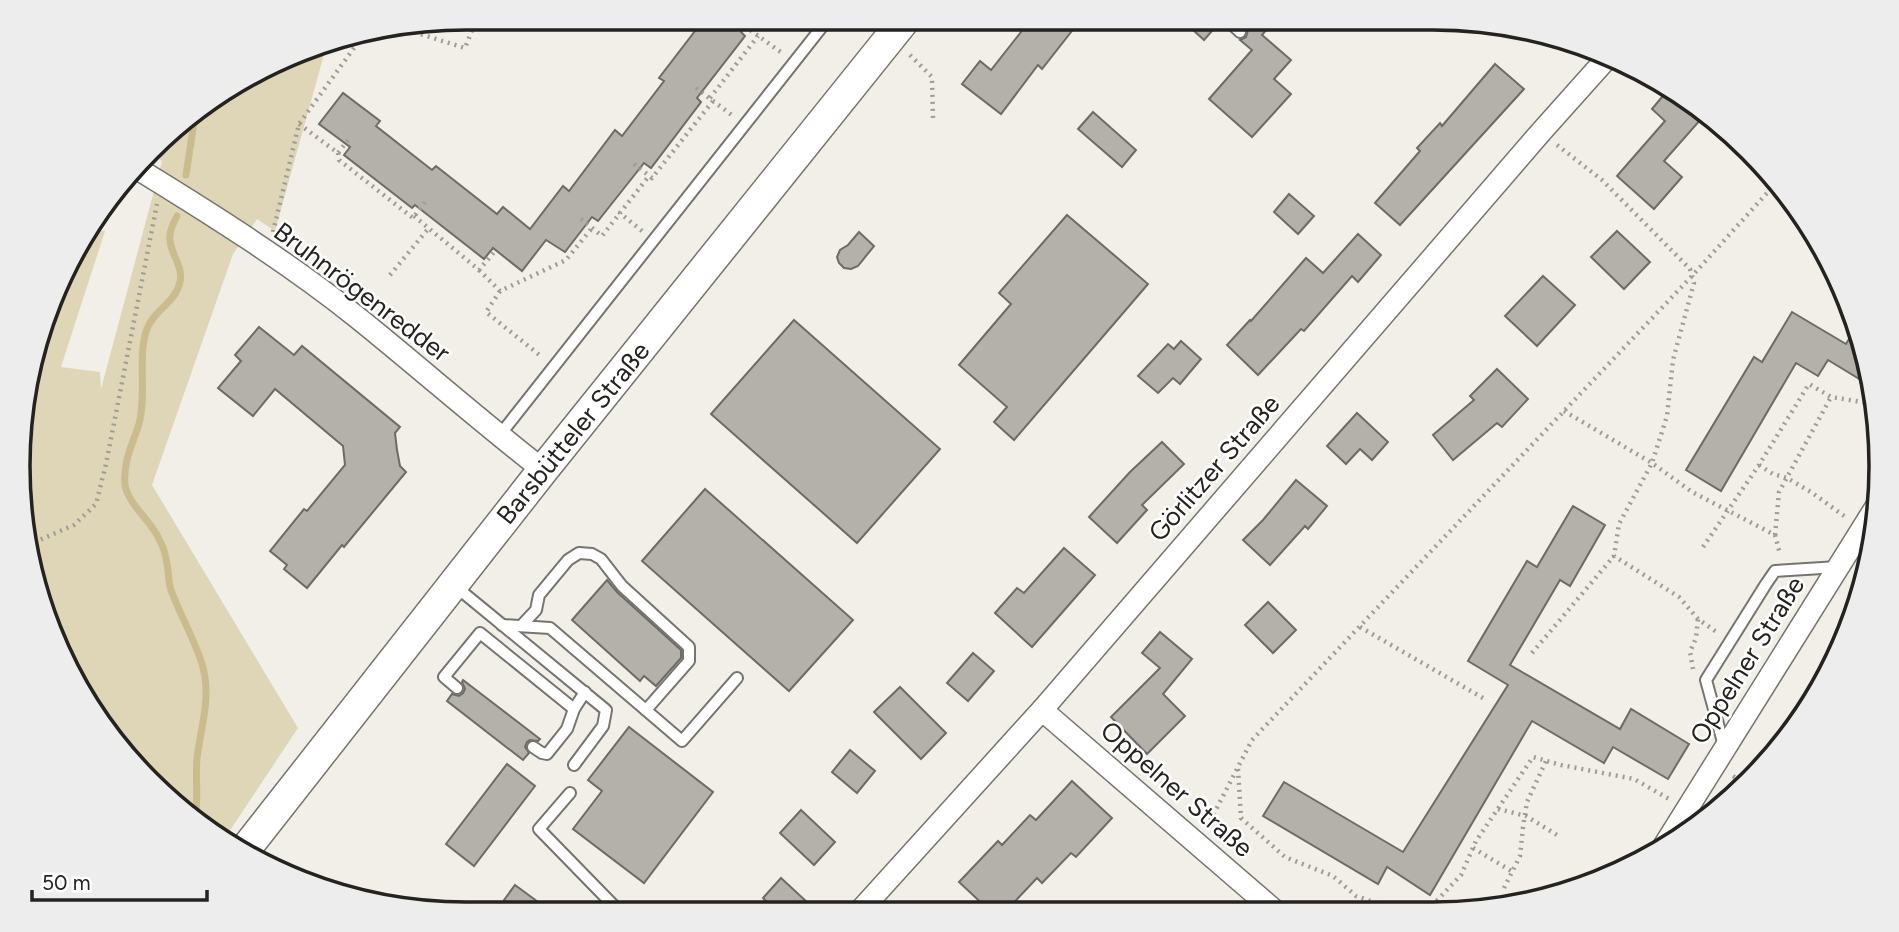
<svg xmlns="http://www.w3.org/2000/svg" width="1899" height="932" viewBox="0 0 1899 932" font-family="Figtree,sans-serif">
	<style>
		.green { fill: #dfd6b7 }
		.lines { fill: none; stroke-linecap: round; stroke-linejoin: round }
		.stream { stroke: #cabc8c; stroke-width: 7 }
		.building { fill: #b3b1aa; stroke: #6c6b65; stroke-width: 2 }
		.service-casing { stroke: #76746e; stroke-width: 14 }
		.minor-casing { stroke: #76746e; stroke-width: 24 }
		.secondary-casing { stroke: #76746e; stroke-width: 33 }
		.path { stroke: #9d9c96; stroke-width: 4.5; stroke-dasharray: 2 5; stroke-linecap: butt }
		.service { stroke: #fff; stroke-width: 10 }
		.minor { stroke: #fff; stroke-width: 21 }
		.secondary { stroke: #fff; stroke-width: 30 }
		.labels { text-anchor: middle; stroke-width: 5; stroke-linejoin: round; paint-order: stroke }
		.street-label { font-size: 26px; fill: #242320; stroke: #fff }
		.rim { fill: none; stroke: #242320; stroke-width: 3.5 }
	</style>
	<rect width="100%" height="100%" fill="#f1efe8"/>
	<!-- green -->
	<path class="green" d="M 328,40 L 275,231 L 257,219 L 233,254 L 152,485 L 298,728 L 225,838 L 149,783 L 64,665 L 21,524 L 26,378 L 88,229 L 105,231 L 61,367 L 100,372 L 101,389 L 162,161 L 152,154 L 193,110 L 321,41 Z"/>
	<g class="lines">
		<!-- stream -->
		<g class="stream">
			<path d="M 186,175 L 196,109"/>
			<path d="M 177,216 C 174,222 170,229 170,236 C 168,251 184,266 180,282 C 176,302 153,311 147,329 C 137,355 147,394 139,424 C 132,446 123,461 125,485 C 128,504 152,522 159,539 C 163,546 166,556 167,564 C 169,573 168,582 171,590 C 180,615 194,638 202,664 C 212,696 201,726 197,758 C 195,778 199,797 195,816"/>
		</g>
	</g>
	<!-- building -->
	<g class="building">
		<path d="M 705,18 L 752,18 L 741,32 L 745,36 L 697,98 L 701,102 L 651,168 L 644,163 L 598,221 L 592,217 L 565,252 L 546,240 L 522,271 L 493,248 L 484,259 L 415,205 L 412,208 L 344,155 L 350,147 L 319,124 L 343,93 L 380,121 L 376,126 L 432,170 L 436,166 L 497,214 L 503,207 L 530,229 L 563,186 L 569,191 L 615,130 L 622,136 L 664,81 L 659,78 Z"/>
		<path d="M 1032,18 L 1082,18 L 1042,69 L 1038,65 L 1001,114 L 962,84 L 980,61 L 991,70 Z"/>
		<path d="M 1180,18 L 1217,18 L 1219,23 L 1204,40 Z"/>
		<path d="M 1237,18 L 1276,18 L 1262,35 L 1291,60 L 1274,79 L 1291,94 L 1252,137 L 1209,99 L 1252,50 L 1240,40 L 1246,37 L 1248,30 Z"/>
		<path d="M 1495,64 L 1524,89 L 1400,225 L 1375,203 L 1420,151 L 1417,148 L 1440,123 L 1442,126 Z"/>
		<path d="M 1667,91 L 1702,118 L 1664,161 L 1682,177 L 1654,209 L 1617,176 L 1665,121 L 1652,109 Z"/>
		<path d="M 1093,112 L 1136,150 L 1122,167 L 1078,129 Z"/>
		<path d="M 1289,194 L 1314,216 L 1298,234 L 1274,212 Z"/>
		<path d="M 1067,215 L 1148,284 L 1014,440 L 994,422 L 1007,407 L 959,365 L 1011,304 L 999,293 Z"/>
		<path d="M 1617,231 L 1650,262 L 1624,289 L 1591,257 Z"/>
		<path d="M 859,232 L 874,246 L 858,266 L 851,269 L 844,268 L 839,263 L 837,257 L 840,250 L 848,245 Z"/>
		<path d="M 1358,234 L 1381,255 L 1358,282 L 1352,276 L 1304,331 L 1301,329 L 1258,375 L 1227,345 L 1250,320 L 1251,321 L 1306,258 L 1323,273 Z"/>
		<path d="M 1543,276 L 1575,305 L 1537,346 L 1505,316 Z"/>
		<path d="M 1792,312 L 1846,344 L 1858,324 L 1866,383 L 1828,360 L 1818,376 L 1796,363 L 1721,491 L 1686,470 L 1754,357 L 1762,362 Z"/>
		<path d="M 794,320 L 940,449 L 857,543 L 711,414 Z"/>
		<path d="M 259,327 L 294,355 L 302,346 L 400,427 L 395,433 L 397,450 L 400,466 L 406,472 L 344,547 L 342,545 L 307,588 L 284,569 L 287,565 L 270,551 L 304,509 L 307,511 L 345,465 L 343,446 L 275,389 L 253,416 L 218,388 L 241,361 L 235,355 Z"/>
		<path d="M 1181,341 L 1201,359 L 1180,384 L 1173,378 L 1158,393 L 1138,376 L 1168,344 L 1174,349 Z"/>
		<path d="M 1497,369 L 1528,399 L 1502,427 L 1497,423 L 1453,460 L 1433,435 L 1474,400 L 1470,396 Z"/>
		<path d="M 1357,413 L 1388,442 L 1372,460 L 1360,449 L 1346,464 L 1327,446 Z"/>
		<path d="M 1162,442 L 1184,464 L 1142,505 L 1147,510 L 1117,543 L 1089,517 L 1130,472 Z"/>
		<path d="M 1296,480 L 1327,506 L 1308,529 L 1305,526 L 1270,565 L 1243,540 L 1263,520 Z"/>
		<path d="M 705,489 L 853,620 L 789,691 L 642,561 Z"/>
		<path d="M 1573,506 L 1605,525 L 1570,586 L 1560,580 L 1510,665 L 1620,729 L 1631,709 L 1689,744 L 1668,779 L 1613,747 L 1604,763 L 1532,721 L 1430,895 L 1387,867 L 1378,884 L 1263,816 L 1284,782 L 1403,852 L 1508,685 L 1468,661 L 1527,561 L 1537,567 Z"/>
		<path d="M 1064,548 L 1095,575 L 1032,647 L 995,613 L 1017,588 L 1024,593 Z"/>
		<path d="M 607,580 L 617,592 L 681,650 L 681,658 L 656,686 L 644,676 L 640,681 L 572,620 Z"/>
		<path d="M 1268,602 L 1296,630 L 1273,653 L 1245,625 Z"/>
		<path d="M 1160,632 L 1192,659 L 1163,694 L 1185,716 L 1147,754 L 1111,717 L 1160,668 L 1142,653 Z"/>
		<path d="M 973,653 L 994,671 L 968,701 L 947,683 Z"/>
		<path d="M 463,680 L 540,739 L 538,741 L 530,740 L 527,742 L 525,747 L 529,753 L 523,760 L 447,701 L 452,694 L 459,696 L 463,693 L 465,689 L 462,682 Z"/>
		<path d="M 900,687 L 946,733 L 921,759 L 874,712 Z"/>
		<path d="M 629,727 L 713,792 L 644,883 L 573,829 L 602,791 L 588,780 Z"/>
		<path d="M 850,750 L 875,771 L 857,793 L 832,772 Z"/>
		<path d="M 507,764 L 535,786 L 474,866 L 446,844 Z"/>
		<path d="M 1072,781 L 1112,818 L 1076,857 L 1071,853 L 1042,883 L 1037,878 L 1005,912 L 991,912 L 959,882 L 998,841 L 1002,845 L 1030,815 L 1036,820 Z"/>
		<path d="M 801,810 L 835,842 L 814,865 L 780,833 Z"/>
		<path d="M 781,878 L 807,902 L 797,913 L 778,913 L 763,898 Z"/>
		<path d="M 515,885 L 553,913 L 521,913 L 504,900 Z"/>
	</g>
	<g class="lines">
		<!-- service casing -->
		<g class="service-casing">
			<g id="service">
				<path d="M 1225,18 L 1240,32"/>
				<path d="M 499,436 L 829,18"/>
				<path d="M 455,586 L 606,710 L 603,726 L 574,765"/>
				<path d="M 502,625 L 550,628 L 682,741 L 737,678"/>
				<path d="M 521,626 L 536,610 L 539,595 L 568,560 L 579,553 L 592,554 L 601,559 L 622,586 L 689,647 L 689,661 L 646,710"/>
				<path d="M 457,688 L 444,677 L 480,633 L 574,709"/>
				<path d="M 1724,746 L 1706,680 L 1766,584 L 1775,571 L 1838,567"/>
				<path d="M 533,747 L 542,753 L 547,754 L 567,729 L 574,709 L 585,692"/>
				<path d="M 570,793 L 539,829 L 617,909 L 615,913"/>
			</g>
		</g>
		<!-- minor casing -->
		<g class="minor-casing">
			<g id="minor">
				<path d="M 138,169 C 213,215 289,263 358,318 C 420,368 480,421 543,470"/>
				<path d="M 1042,710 L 1275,911"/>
				<path d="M 1662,849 L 1879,502"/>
				<path d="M 859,912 L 1042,710 L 1541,132 L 1608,57"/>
			</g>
		</g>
		<!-- secondary casing -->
		<g class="secondary-casing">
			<path id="secondary" d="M 244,851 L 543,470 L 906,18"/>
		</g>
		<!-- path -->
		<g class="path">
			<path d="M 739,22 L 782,53"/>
			<path d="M 401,28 L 465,48 L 477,18"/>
			<path d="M 750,30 L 760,18"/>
			<path d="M 910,55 L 932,77 L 933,118"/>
			<path d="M 696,88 L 733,116"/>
			<path d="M 710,98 L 758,36"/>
			<path d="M 299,124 L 338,153 L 348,140"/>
			<path d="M 1557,145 L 1602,180 L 1690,269 L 1694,283 L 1673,360 L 1667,416 L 1652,463 L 1619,524 L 1614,556 L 1679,597 L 1698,619 L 1718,633"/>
			<path d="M 338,153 L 339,160 L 413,218 L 425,202"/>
			<path d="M 634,164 L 652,178 L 713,101"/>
			<path d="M 414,216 L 479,270 L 496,250"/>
			<path d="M 581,219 L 602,236 L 620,213"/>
			<path d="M 642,231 L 620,213 L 649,176"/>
			<path d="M 273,232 L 299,124 L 364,34"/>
			<path d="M 479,270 L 500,291 L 566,260 L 592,228"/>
			<path d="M 390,275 L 428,229"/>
			<path d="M 500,291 L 486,312 L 542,357"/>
			<path d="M 1564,411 L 1652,463 L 1692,492 L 1775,535 L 1780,554"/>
			<path d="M 1759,465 L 1773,474 L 1787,478 L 1811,492 L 1847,518"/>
			<path d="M 1775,535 L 1779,492 L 1831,397"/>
			<path d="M 28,545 L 74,525 L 96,504 L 106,464 L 157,204"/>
			<path d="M 1703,547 L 1759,465 L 1809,384 L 1831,397 L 1868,403"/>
			<path d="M 1360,627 L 1483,698"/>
			<path d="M 1532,653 L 1614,556"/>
			<path d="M 1693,669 L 1690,652 L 1696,638 L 1698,619"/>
			<path d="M 1238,769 L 1241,818 L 1285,857 L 1333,876 L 1356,896 L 1399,911"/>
			<path d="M 1733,776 L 1745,784"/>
			<path d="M 1498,809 L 1526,816 L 1557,835"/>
			<path d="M 1207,827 L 1252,740 L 1692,276 L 1777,182"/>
			<path d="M 1473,848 L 1513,872"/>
			<path d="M 1504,888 L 1520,856 L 1523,827 L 1527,802 L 1546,761"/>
			<path d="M 1427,911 L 1461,875 L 1476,841 L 1533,757 L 1561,765 L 1634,779 L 1669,799"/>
		</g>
		<!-- service -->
		<use href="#service" class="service"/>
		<!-- minor -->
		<use href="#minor" class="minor"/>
		<!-- secondary -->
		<use href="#secondary" class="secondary"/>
	</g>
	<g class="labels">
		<!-- street labels -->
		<g class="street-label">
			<text transform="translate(362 292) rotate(37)" y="9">Bruhnrögenredder</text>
			<text transform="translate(573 433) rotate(-51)" y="9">Barsbütteler Straße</text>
			<text transform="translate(1214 468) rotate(-49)" y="9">Görlitzer Straße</text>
			<text transform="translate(1747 660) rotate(-58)" y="9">Oppelner Straße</text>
			<text transform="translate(1177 789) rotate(41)" y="9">Oppelner Straße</text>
		</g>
	</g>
	<!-- crop -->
	<path d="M0 0H1899V932H0ZM466 30H1433A436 436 0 0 1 1869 466V466A436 436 0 0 1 1433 902H466A436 436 0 0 1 30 466V466A436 436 0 0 1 466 30Z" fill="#ededed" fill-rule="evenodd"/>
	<path class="rim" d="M466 30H1433A436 436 0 0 1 1869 466V466A436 436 0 0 1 1433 902H466A436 436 0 0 1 30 466V466A436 436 0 0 1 466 30Z"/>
	<!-- scale -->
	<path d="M32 890v10h175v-10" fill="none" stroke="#242320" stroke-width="3.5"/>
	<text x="42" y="890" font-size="21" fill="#242320" stroke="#ffffff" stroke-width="5" paint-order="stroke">50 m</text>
</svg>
